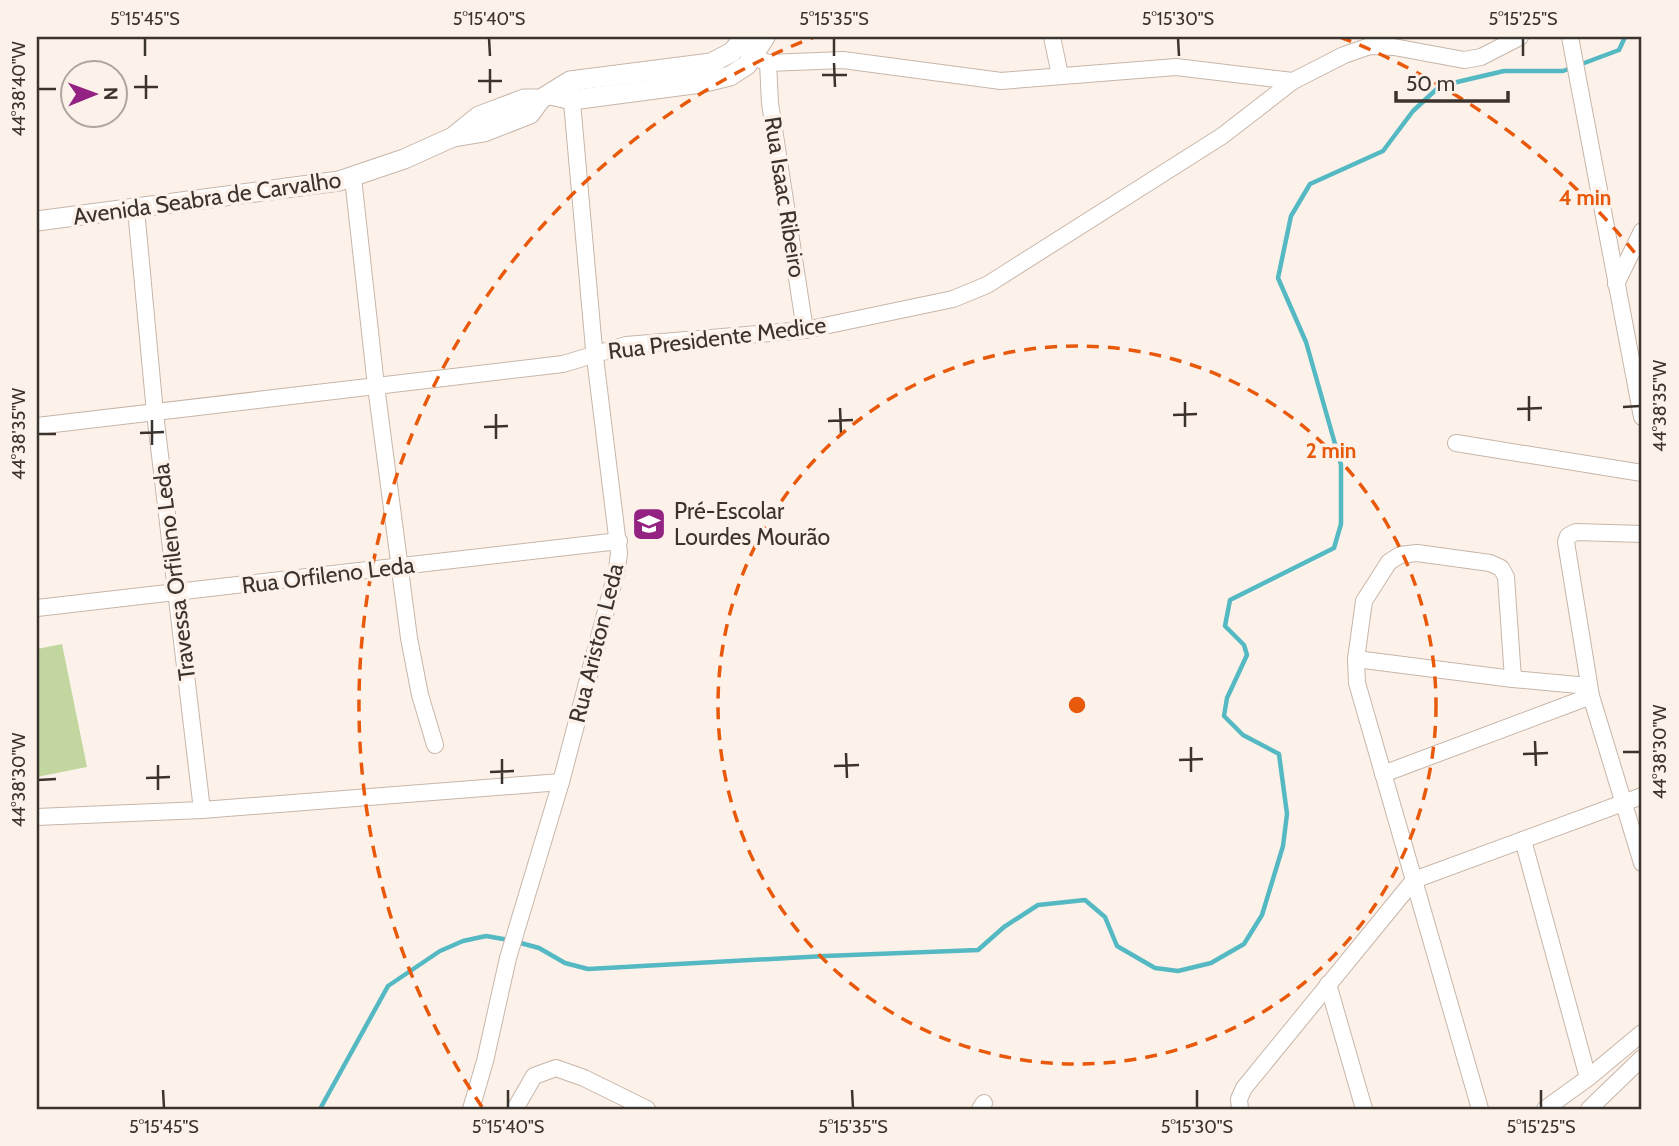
<svg xmlns="http://www.w3.org/2000/svg" width="1679" height="1146" viewBox="0 0 1679 1146" font-family="Cabin,sans-serif">
	<style>
		.grass { fill: #c1d79f }
		.lines { fill: none; stroke-linecap: round; stroke-linejoin: round }
		.stream { stroke: #54b9c3; stroke-width: 4.5 }
		.minor-casing { stroke: #c7b6a9; stroke-width: 18 }
		.major-casing { stroke: #c7b6a9; stroke-width: 21 }
		.minor { stroke: #fff; stroke-width: 16 }
		.major { stroke: #fff; stroke-width: 19 }
		.ticks { fill: none; stroke: #3b342e; stroke-width: 2.5 }
		.ring { fill: none; stroke: #e8590c; stroke-width: 3.5; stroke-dasharray: 12 9 }
		.labels { text-anchor: middle; stroke-width: 7; stroke-linejoin: round; paint-order: stroke }
		.street-label { font-size: 23px; fill: #3b342e; stroke: #fdf2ea }
		.poi-label { font-size: 23px; fill: #3b342e; stroke: #fdf2ea; text-anchor: start }
		.centre { fill: #e8590c; stroke: #fdf2ea; stroke-width: 3.5 }
		.ring-label { font-size: 21px; text-anchor: middle; font-weight: bold; fill: #e8590c; stroke: #fdf2ea; stroke-width: 7; stroke-linejoin: round; paint-order: stroke }
		.neatline { fill: none; stroke: #3b342e; stroke-width: 2.5 }
		.ticks-label { font-size: 18px; text-anchor: middle; fill: #3b342e }
	</style>
	<rect width="100%" height="100%" fill="#fdf2ea"/>
	<!-- grass -->
	<path class="grass" d="M 62,644 L 87,767 L 37,777 L 37,649 Z"/>
	<g class="lines">
		<!-- stream -->
		<g class="stream">
			<path d="M 517,942 L 539,948 L 565,963 L 588,969 L 825,956 L 978,950 L 1004,927 L 1038,905 L 1085,900 L 1105,917 L 1117,946 L 1155,968 L 1178,971 L 1211,963 L 1244,944 L 1262,915 L 1283,846 L 1287,814 L 1279,754 L 1243,735 L 1224,716 L 1227,698 L 1247,655 L 1244,645 L 1225,626 L 1230,600 L 1334,548 L 1341,524 L 1341,465 L 1306,342 L 1278,278 L 1291,216 L 1310,184 L 1383,151 L 1413,111 L 1440,86 L 1504,71 L 1563,71 L 1619,50 L 1625,37"/>
			<path d="M 320,1109 L 388,986 L 440,951 L 463,941 L 486,936 L 509,940"/>
		</g>
		<!-- minor casing -->
		<g class="minor-casing">
			<g id="minor">
				<path d="M 1052,37 L 1060,75"/>
				<path d="M 1570,37 L 1642,417"/>
				<path d="M 745,48 L 754,57 L 768,63 L 843,60 L 1001,81 L 1176,67 L 1293,81 L 1344,55 L 1370,46 L 1394,47 L 1464,60 L 1481,57 L 1520,37"/>
				<path d="M 768,63 L 770,103 L 805,330"/>
				<path d="M 353,178 L 376,386 L 409,638 L 420,695 L 435,745"/>
				<path d="M 136,209 L 155,413 L 202,810"/>
				<path d="M 1616,284 L 1642,231"/>
				<path d="M 37,426 L 563,364 L 626,345 L 805,330 L 953,299 L 987,285 L 1222,136 L 1293,81"/>
				<path d="M 1456,443 L 1642,473"/>
				<path d="M 1642,534 L 1576,532 L 1568,536 L 1566,542 L 1591,696 L 1642,863"/>
				<path d="M 37,608 L 619,541"/>
				<path d="M 1356,659 L 1513,679 L 1589,686"/>
				<path d="M 1383,774 L 1591,696"/>
				<path d="M 37,817 L 202,810 L 561,782"/>
				<path d="M 1523,840 L 1588,1078"/>
				<path d="M 1328,984 L 1364,1109"/>
				<path d="M 471,1109 L 485,1061 L 508,958 L 561,782 L 617,569 L 619,553 L 594,349 L 571,91"/>
				<path d="M 515,1109 L 534,1076 L 556,1068 L 584,1078 L 647,1109"/>
				<path d="M 980,1109 L 984,1103"/>
				<path d="M 1240,1109 L 1239,1099 L 1244,1088 L 1414,880 L 1642,796"/>
				<path d="M 1480,1109 L 1357,683 L 1356,659 L 1364,601 L 1389,562 L 1400,555 L 1417,553 L 1490,563 L 1501,568 L 1506,577 L 1513,679"/>
				<path d="M 1545,1109 L 1588,1078 L 1642,1033"/>
				<path d="M 1589,1109 L 1642,1058"/>
			</g>
		</g>
		<!-- major casing -->
		<g class="major-casing">
			<g id="major">
				<path d="M 551,95 L 572,100 L 701,83 L 730,76 L 747,65 L 765,37"/>
				<path d="M 454,137 L 484,132 L 530,114 L 541,99"/>
				<path d="M 37,221 L 339,181 L 404,159 L 453,137 L 479,116 L 524,99 L 541,99 L 570,81 L 711,63 L 732,52 L 745,37"/>
			</g>
		</g>
		<!-- minor -->
		<use href="#minor" class="minor"/>
		<!-- major -->
		<use href="#major" class="major"/>
	</g>
	<!-- ticks -->
	<path class="ticks" d="M 145,38 L 145,56M 489,38 L 490,56M 834,38 L 834,56M 1178,38 L 1179,56M 1523,38 L 1523,56M 834,63 L 835,87M 490,69 L 490,93M 146,75 L 146,99M 822,75 L 847,75M 478,81 L 502,81M 134,87 L 158,87M 38,89 L 56,89M 1529,396 L 1529,421M 1185,402 L 1185,427M 1623,407 L 1640,406M 840,408 L 841,433M 1517,409 L 1542,408M 496,414 L 496,439M 1173,415 L 1197,414M 152,420 L 152,445M 828,421 L 853,420M 484,427 L 508,426M 140,433 L 164,432M 38,434 L 56,434M 1535,741 L 1536,766M 1191,747 L 1191,772M 1623,752 L 1640,752M 846,753 L 847,778M 1523,754 L 1548,753M 502,759 L 502,784M 1179,760 L 1203,759M 158,765 L 158,790M 834,766 L 859,765M 490,772 L 514,771M 146,778 L 170,777M 38,780 L 56,779M 163,1090 L 164,1108M 508,1090 L 508,1108M 852,1090 L 853,1108M 1197,1090 L 1197,1108M 1541,1090 L 1541,1108"/>
	<!-- distance rings -->
	<g class="ring">
		<circle cx="1077" cy="705" r="359"/>
		<path d="M482 1107A718 718 0 0 1 814 37M1340 37A718 718 0 0 1 1639 258"/>
	</g>
	<!-- icons -->
	<defs>
		<g id="school-square" transform="scale(1.75)"><rect x="-9" y="-9" width="18" height="18" rx="4" fill="#932282" stroke="#fdf2ea"/><path d="M0-5L7-2L0 1L-7-2ZM-4 1L0 2.5L4 1V4Q0 6-4 4Z" fill="#fff"/></g>
	</defs>
	<g fill-rule="evenodd">
		<use href="#school-square" x="649" y="524"/>
	</g>
	<g class="labels">
		<!-- street labels -->
		<g class="street-label">
			<text transform="translate(785 197) rotate(81)" y="8">Rua Isaac Ribeiro</text>
			<text transform="translate(207 198) rotate(-8)" y="8">Avenida Seabra de Carvalho</text>
			<text transform="translate(717 338) rotate(-7)" y="8">Rua Presidente Medice</text>
			<text transform="translate(174 572) rotate(-97)" y="8">Travessa Orfileno Leda</text>
			<text transform="translate(328 575) rotate(-7)" y="8">Rua Orfileno Leda</text>
			<text transform="translate(596 643) rotate(-76)" y="8">Rua Ariston Leda</text>
		</g>
		<!-- poi labels -->
		<g class="poi-label">
			<text x="674" y="519">Pré-Escolar<tspan x="674" dy="26">Lourdes Mourão</tspan></text>
		</g>
	</g>
	<circle cx="1077" cy="705" r="10" class="centre"/>
	<g class="ring-label">
		<text x="1585" y="205">4 min</text>
		<text x="1331" y="458">2 min</text>
	</g>
	<!-- border -->
	<rect width="1679" height="1146" fill="none" stroke="#fdf2ea" stroke-width="77"/>
	<!-- north arrow -->
	<g transform="translate(94 94) rotate(89)"><circle r="33" fill="#fdf2ea" stroke="#afa69f" stroke-width="2"/>
	<path d="M0-5L12 26L0 18L-12 26Z" fill="#932282"/>
	<text y="-10" font-size="19" font-weight="bold" text-anchor="middle" fill="#3b342e">N</text>
	</g>
	<!-- scale -->
	<path d="M1396 91v10h112v-10" fill="none" stroke="#3b342e" stroke-width="3.5"/>
	<text x="1406" y="91" font-size="21" fill="#3b342e" stroke="#fdf2ea" stroke-width="5" paint-order="stroke">50 m</text>
	<rect x="38" y="38" width="1602" height="1070" class="neatline"/>
	<g class="ticks-label">
		<text x="145" y="25">5°15'45"S</text>
		<text x="489" y="25">5°15'40"S</text>
		<text x="834" y="25">5°15'35"S</text>
		<text x="1178" y="25">5°15'30"S</text>
		<text x="1523" y="25">5°15'25"S</text>
		<text transform="translate(19 89) rotate(-90)" y="6">44°38'40"W</text>
		<text transform="translate(1660 406) rotate(-90)" y="6">44°38'35"W</text>
		<text transform="translate(19 434) rotate(-90)" y="6">44°38'35"W</text>
		<text transform="translate(1660 752) rotate(-90)" y="6">44°38'30"W</text>
		<text transform="translate(19 780) rotate(-90)" y="6">44°38'30"W</text>
		<text x="164" y="1133">5°15'45"S</text>
		<text x="508" y="1133">5°15'40"S</text>
		<text x="853" y="1133">5°15'35"S</text>
		<text x="1197" y="1133">5°15'30"S</text>
		<text x="1541" y="1133">5°15'25"S</text>
	</g>
</svg>
